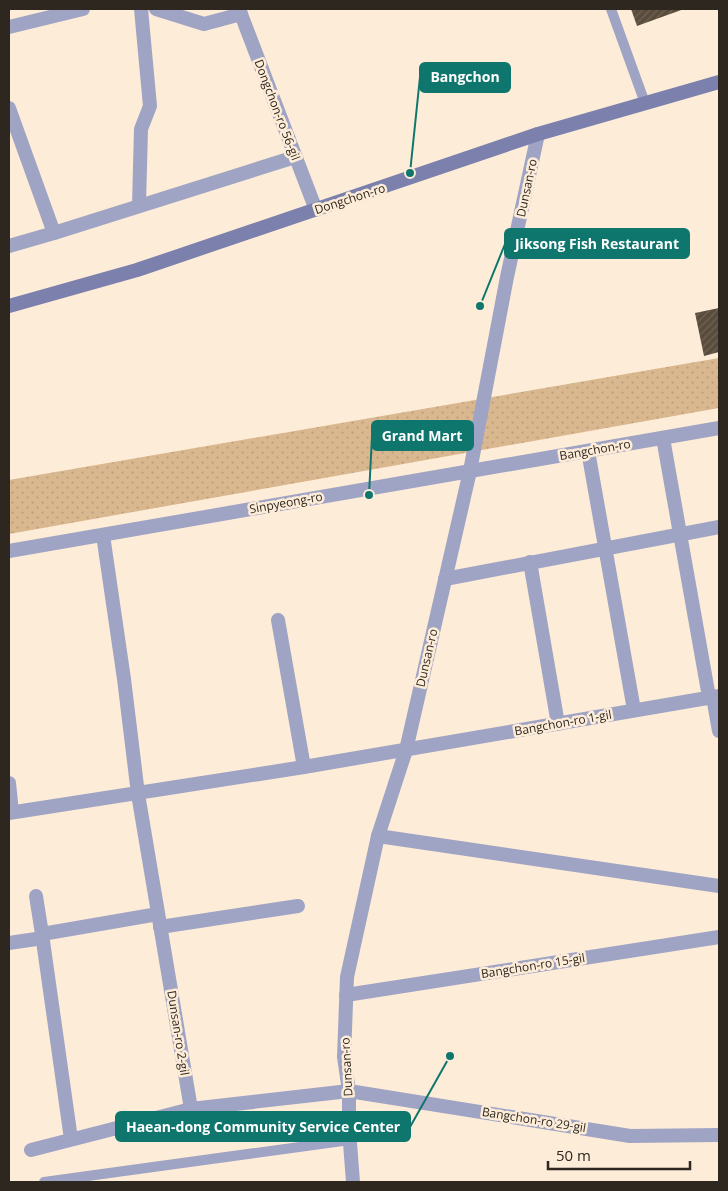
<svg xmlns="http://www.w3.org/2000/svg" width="728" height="1191" viewBox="0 0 728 1191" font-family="'Open Sans',sans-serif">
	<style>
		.green { fill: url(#green-dots) }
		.building { fill: url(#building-hatch) }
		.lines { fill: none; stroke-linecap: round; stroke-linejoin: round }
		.service { stroke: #a0a4c4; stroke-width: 10 }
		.minor { stroke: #a0a4c4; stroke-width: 14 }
		.tertiary { stroke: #a0a4c4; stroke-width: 14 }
		.secondary { stroke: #7b80ad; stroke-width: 14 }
		.labels { text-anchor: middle; stroke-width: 5; stroke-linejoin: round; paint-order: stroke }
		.street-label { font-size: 12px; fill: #2e2720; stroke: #fdecd8 }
		.leader { fill: none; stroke: #0f766e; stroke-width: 2 }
		.callout-dot { fill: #0f766e; stroke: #fdecd8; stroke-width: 2 }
		.callout { fill: #0f766e; stroke: #0f766e; stroke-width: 2 }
		.callout-label { font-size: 14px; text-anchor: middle; font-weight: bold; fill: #fff }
	</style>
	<defs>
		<pattern id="green-dots" width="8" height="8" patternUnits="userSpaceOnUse" patternTransform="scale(1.25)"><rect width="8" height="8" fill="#dab88f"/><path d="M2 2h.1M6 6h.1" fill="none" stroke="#bb9e7b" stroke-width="1.8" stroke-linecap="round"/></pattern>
		<pattern id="building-hatch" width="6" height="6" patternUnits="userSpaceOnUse" patternTransform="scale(1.25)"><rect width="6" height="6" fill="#5a4c3c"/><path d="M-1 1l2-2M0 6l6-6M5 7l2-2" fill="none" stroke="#6e6356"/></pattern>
	</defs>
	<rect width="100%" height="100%" fill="#fdecd8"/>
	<!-- green -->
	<path class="green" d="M 719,358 L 719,408 L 9,534 L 9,480 Z"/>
	<!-- building -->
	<g class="building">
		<path d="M 631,9 L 684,9 L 637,26 Z"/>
		<path d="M 719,308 L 719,352 L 704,356 L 695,313 Z"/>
	</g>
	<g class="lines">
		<!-- service -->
		<g class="service">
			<path d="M 611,9 L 645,103"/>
			<path d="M 44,1182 L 350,1140"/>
		</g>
		<!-- minor -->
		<g class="minor">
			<path d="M 156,9 L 204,24 L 241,14"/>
			<path d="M 239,9 L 316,210"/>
			<path d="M 9,27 L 83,9"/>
			<path d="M 9,108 L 54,233 L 9,246"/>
			<path d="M 139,205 L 141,129 L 150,106 L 141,9"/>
			<path d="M 54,233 L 295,157"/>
			<path d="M 663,438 L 709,697"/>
			<path d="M 588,451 L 634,710"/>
			<path d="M 103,535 L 124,679 L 138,794 L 191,1109"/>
			<path d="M 530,562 L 558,724"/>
			<path d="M 445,579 L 719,527"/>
			<path d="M 278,620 L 304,767"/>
			<path d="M 713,697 L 719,731"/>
			<path d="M 9,783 L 12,812"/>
			<path d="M 9,813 L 304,767 L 719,696"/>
			<path d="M 378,836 L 719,886"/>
			<path d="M 36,896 L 42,934 L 158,914"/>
			<path d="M 160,927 L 298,906"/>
			<path d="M 42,934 L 71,1139"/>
			<path d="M 9,943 L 43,938"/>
			<path d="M 346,995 L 719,937"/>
			<path d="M 31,1150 L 191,1109 L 349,1091 L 630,1136 L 719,1135"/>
		</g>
		<!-- tertiary -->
		<g class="tertiary">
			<path d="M 9,551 L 719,428"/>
			<path d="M 353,1182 L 349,1130 L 349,1091 L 344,1057 L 347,977 L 378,836 L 406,750 L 470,471 L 507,277 L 538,134"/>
		</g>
		<!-- secondary -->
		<path class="secondary" d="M 9,306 L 137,270 L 538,134 L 719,82"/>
	</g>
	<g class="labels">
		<!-- street labels -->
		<g class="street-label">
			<text transform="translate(277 110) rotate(69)" y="4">Dongchon-ro 56-gil</text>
			<text transform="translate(527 188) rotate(-78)" y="4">Dunsan-ro</text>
			<text transform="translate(350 199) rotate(-18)" y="4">Dongchon-ro</text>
			<text transform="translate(595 450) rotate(-10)" y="4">Bangchon-ro</text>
			<text transform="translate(286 503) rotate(-10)" y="4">Sinpyeong-ro</text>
			<text transform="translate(427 658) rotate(-77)" y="4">Dunsan-ro</text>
			<text transform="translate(563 723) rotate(-10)" y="4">Bangchon-ro 1-gil</text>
			<text transform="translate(533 966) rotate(-9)" y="4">Bangchon-ro 15-gil</text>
			<text transform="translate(178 1033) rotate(81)" y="4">Dunsan-ro 2-gil</text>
			<text transform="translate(347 1067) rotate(-93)" y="4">Dunsan-ro</text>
			<text transform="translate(534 1120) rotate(9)" y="4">Bangchon-ro 29-gil</text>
		</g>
	</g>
	<!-- callouts -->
	<path class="leader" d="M410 173L420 77M480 306L505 244M369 495L372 436M450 1056L410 1127"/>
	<g class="callout-dot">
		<circle cx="410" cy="173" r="5"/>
		<circle cx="480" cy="306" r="5"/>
		<circle cx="369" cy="495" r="5"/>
		<circle cx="450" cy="1056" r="5"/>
	</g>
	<g class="callout">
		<rect x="420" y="63" width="90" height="29" rx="5"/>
		<rect x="505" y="229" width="184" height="29" rx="5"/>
		<rect x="372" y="421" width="101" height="29" rx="5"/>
		<rect x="116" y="1112" width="294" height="29" rx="5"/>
	</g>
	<g class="callout-label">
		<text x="465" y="82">Bangchon</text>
		<text x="597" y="249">Jiksong Fish Restaurant</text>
		<text x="422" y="441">Grand Mart</text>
		<text x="263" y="1132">Haean-dong Community Service Center</text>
	</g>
	<!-- border -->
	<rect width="728" height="1191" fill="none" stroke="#2e2720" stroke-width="20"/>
	<!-- scale -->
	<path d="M548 1161v8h142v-8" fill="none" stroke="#2e2720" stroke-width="2.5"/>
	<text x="556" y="1161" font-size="15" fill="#2e2720" stroke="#fdecd8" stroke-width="4" paint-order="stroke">50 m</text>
</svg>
